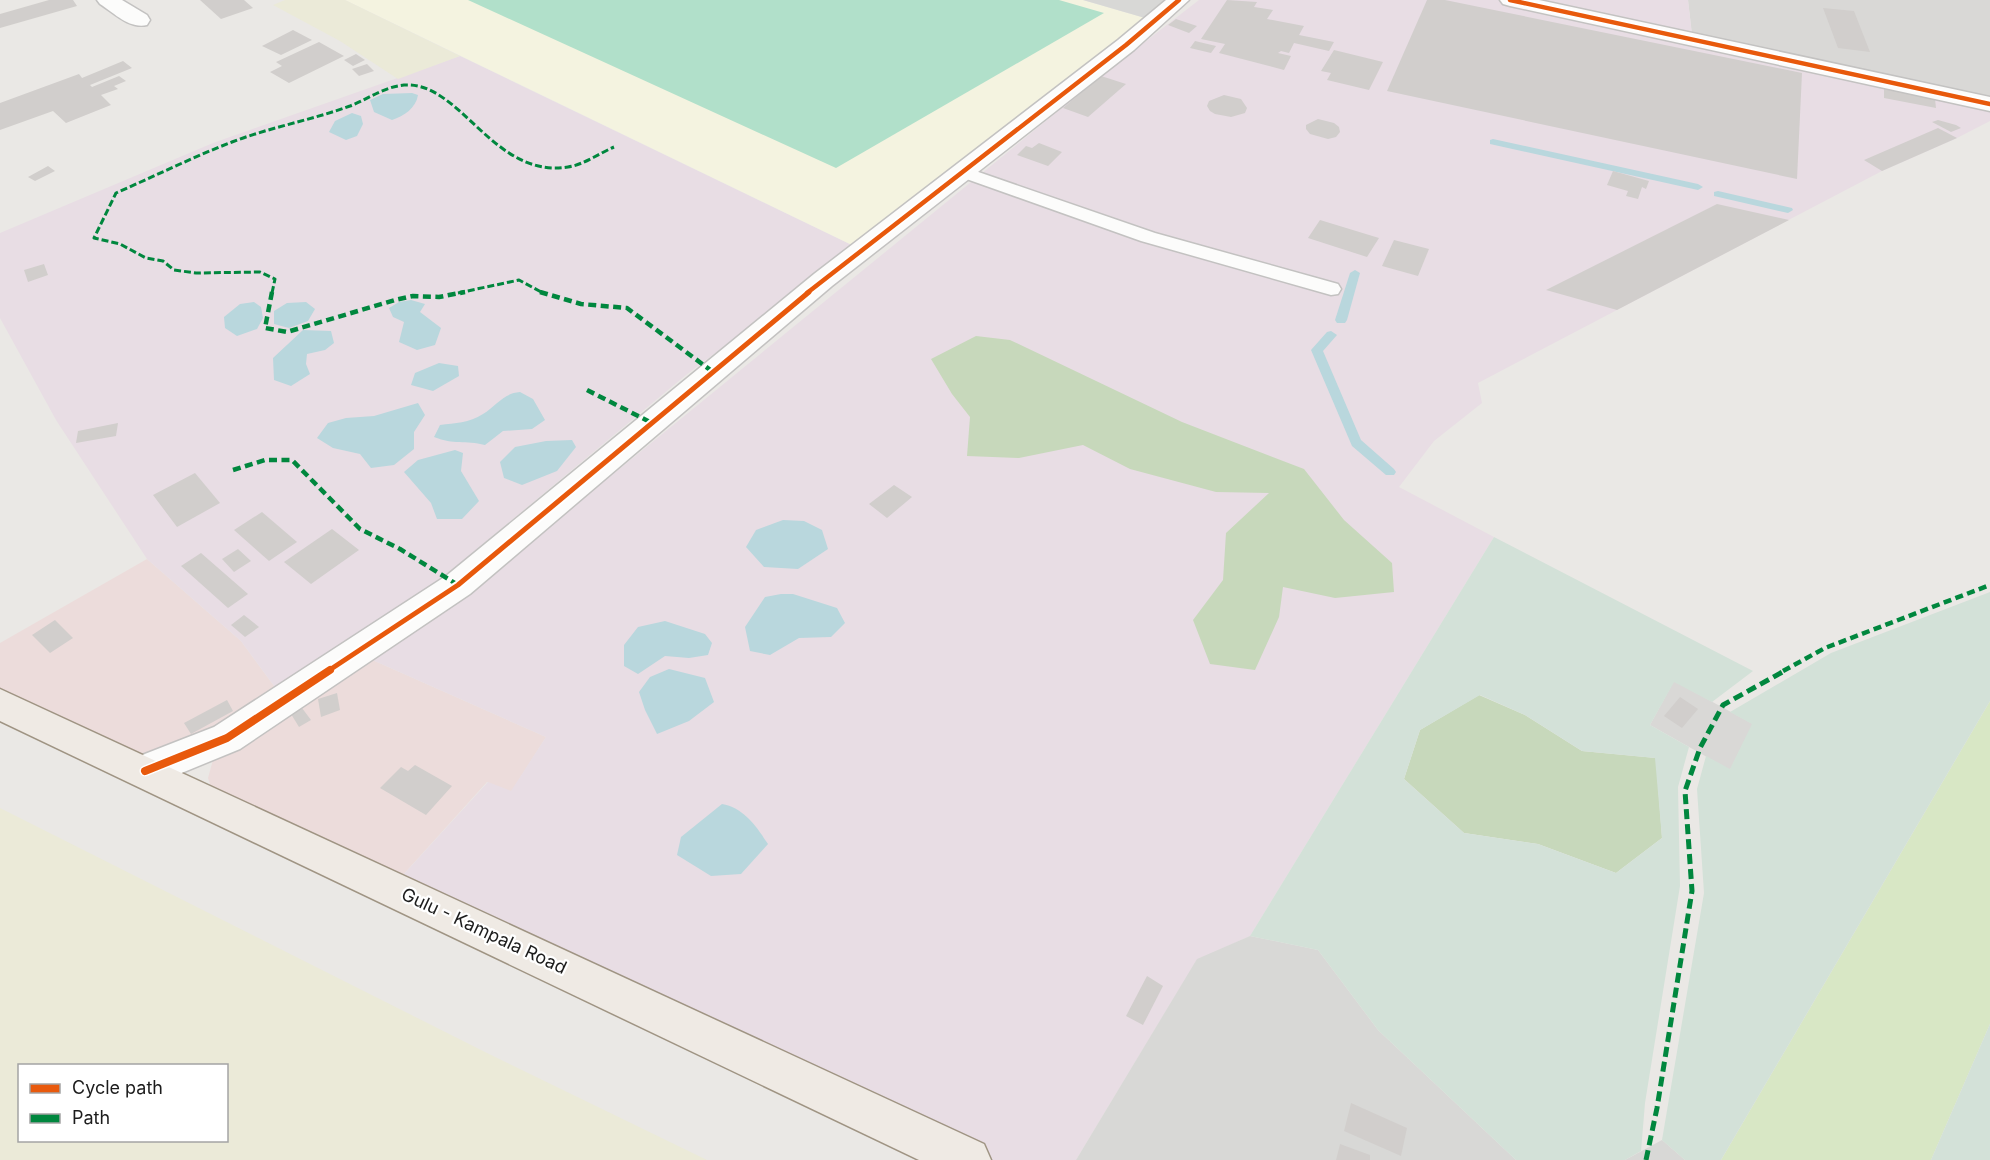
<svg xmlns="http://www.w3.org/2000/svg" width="1990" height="1160" viewBox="0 0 1990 1160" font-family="Inter,sans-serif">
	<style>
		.residential { fill: #d9d8d6 }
		.commercial { fill: #ecdcdb }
		.industrial { fill: #e8dde4 }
		.education { fill: #f4f3e0 }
		.religious { fill: #d8d8d6 }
		.farmland { fill: #ebead8; fill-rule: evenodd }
		.grass { fill: #d8e7c5 }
		.forest { fill: #c7d8bb }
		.wetland { fill: #d3e1d8; fill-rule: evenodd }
		.pitch { fill: #b1e0ca }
		.water { fill: #b9d7dd }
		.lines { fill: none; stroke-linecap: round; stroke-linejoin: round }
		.stream { fill: #b9d7dd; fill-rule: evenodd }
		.building { fill: #d1cecc }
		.service-casing { stroke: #c3c2c1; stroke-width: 3 }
		.minor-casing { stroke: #c3c2c1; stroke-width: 3 }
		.primary-casing { stroke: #9f9483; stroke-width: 3 }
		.service { fill: #fcfcfb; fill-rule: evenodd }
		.minor { fill: #fcfcfb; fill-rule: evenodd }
		.primary { fill: #efeae4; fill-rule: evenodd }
		.quiet-far2 { stroke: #00873e; stroke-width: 3; stroke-dasharray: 7 3; stroke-linecap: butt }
		.quiet-far1 { stroke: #00873e; stroke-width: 4.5; stroke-dasharray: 8 4.5; stroke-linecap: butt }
		.quiet { stroke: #00873e; stroke-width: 5; stroke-dasharray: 10 5; stroke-linecap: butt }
		.cycleway-far2-casing { stroke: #fff; stroke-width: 8 }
		.cycleway-far1-casing { stroke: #fff; stroke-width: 9 }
		.cycleway-casing { stroke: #fff; stroke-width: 11 }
		.cycleway-far2 { stroke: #e8590c; stroke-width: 4.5 }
		.cycleway-far1 { stroke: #e8590c; stroke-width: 5 }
		.cycleway { stroke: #e8590c; stroke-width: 8 }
		.labels { text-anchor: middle; stroke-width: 4.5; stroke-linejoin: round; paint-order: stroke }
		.near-street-label { font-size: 18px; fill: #1c1c1c; stroke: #fff }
	</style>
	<rect width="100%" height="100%" fill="#eae8e5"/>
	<!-- residential -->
	<g class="residential">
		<path d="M 1688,0 L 1990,0 L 1990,97 L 1692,35 Z"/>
		<path d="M 1674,681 L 1753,724 L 1730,770 L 1650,725 Z"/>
	</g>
	<!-- commercial -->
	<g class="commercial">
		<path d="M 147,559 L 241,641 L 277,690 L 162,758 L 130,765 L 0,697 L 0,643 Z"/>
		<path d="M 368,658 L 546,737 L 511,792 L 487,782 L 393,886 L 214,797 L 208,778 L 213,760 L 239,740 Z"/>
	</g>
	<!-- industrial -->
	<g class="industrial">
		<path d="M 1199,0 L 1499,0 L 1990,108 L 1990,121 L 1957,138 L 1882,171 L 1478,383 L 1482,403 L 1434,441 L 1399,487 L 1494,537 L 1250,936 L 1197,960 L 1076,1160 L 992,1160 L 713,1037 L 393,886 L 488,782 L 511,791 L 546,737 L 368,658 L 612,475 L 1101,76 Z"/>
		<path d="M 1530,0 L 1688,0 L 1692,35 Z"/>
		<path d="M 460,56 L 856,247 L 686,375 L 453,569 L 385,619 L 277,690 L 241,641 L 147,559 L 56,420 L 0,318 L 0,233 L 213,143 Z"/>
	</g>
	<!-- education -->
	<path class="education" d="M 345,0 L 1083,0 L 1145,18 L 856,247 Z"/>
	<!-- religious -->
	<g class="religious">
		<path d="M 1083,0 L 1167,0 L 1145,18 Z"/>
		<path d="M 1250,936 L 1318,950 L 1378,1030 L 1516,1160 L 1076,1160 L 1197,959 Z"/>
		<path d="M 1662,1140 L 1685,1160 L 1625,1160 Z"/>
	</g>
	<!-- farmland -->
	<g class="farmland">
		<path d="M 285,0 L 345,0 L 460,56 L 398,79 L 340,41 L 273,5 Z"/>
		<path d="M 0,808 L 485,1052 L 707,1160 L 0,1160 ZM 20,1066 L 226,1066 L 226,1140 L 20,1140 Z"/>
	</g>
	<!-- grass -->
	<path class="grass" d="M 1990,701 L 1990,1024 L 1931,1160 L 1721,1160 Z"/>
	<!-- forest -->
	<g class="forest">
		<path d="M 976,336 L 1010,340 L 1182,422 L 1304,469 L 1344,520 L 1392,563 L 1394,592 L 1335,598 L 1283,587 L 1279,617 L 1255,670 L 1210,664 L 1193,620 L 1223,580 L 1226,533 L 1269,493 L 1216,492 L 1130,469 L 1083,445 L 1019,458 L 967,456 L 970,417 L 952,394 L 931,359 Z"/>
		<path d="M 1479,695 L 1525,715 L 1582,751 L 1656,758 L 1662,838 L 1616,873 L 1538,844 L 1464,833 L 1404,779 L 1420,730 Z"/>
	</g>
	<!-- wetland -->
	<g class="wetland">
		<path d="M 1494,537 L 1753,671 L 1712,702 L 1674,682 L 1650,725 L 1689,747 L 1678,787 L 1680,886 L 1645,1103 L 1641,1151 L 1625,1160 L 1516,1160 L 1378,1030 L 1318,950 L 1250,936 ZM 1480,695 L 1525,715 L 1582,751 L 1655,758 L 1662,838 L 1616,873 L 1538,844 L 1464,833 L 1404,779 L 1420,730 Z"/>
		<path d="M 1990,592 L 1990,701 L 1721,1160 L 1685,1160 L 1662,1140 L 1704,893 L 1697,789 L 1706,756 L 1730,769 L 1752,724 L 1730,712 L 1831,653 Z"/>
		<path d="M 1990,1024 L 1990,1160 L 1931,1160 Z"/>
	</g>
	<!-- pitch -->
	<path class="pitch" d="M 468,0 L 1059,0 L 1104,13 L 836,168 Z"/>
	<!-- water -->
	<g class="water">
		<path d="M 412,93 L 418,95 C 416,108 404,116 392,120 L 374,112 L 370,100 L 383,94 Z"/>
		<path d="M 352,113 L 361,116 L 363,124 L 357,136 L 346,140 L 329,132 L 335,121 Z"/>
		<path d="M 411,300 L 425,304 L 420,312 L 441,328 L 435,345 L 417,350 L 399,342 L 404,322 L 393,317 L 389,308 L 399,302 Z"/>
		<path d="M 254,302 L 261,307 L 263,318 L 257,329 L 237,336 L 225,328 L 224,317 L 240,304 Z"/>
		<path d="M 306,302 L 315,309 L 308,321 L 289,328 L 274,324 L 274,311 L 287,303 Z"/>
		<path d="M 303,330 L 331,331 L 334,343 L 325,350 L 307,354 L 306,364 L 310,374 L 291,386 L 274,380 L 273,358 Z"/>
		<path d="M 439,363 L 458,366 L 459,376 L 433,391 L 411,385 L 415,373 Z"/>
		<path d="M 520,392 L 533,399 L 545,420 L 532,429 L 503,431 L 485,445 C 465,440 454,445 434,437 L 440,425 C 455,423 469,423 483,414 C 496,406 504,393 520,392 Z"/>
		<path d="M 418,403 L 425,415 L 414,432 L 414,449 L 394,465 L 371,468 L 360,454 L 333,448 L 317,438 L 328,423 L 346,418 L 374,416 Z"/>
		<path d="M 572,440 L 576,447 L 557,471 L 522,485 L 504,478 L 500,462 L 515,447 L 546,441 Z"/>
		<path d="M 455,450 L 463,453 L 461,471 L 479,501 L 462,519 L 437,519 L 431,503 L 404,472 L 418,460 Z"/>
		<path d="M 783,520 L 804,521 L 822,530 L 828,549 L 798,569 L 764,567 L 746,547 L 756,530 Z"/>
		<path d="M 781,594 L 793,594 L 837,608 L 845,623 L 831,637 L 799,638 L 770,655 L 750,651 L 745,627 L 765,597 Z"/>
		<path d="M 665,621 L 705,634 L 712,643 L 708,655 L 689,658 L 665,656 L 638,674 L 624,666 L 624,645 L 638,627 Z"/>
		<path d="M 669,669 L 705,678 L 714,702 L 689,721 L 657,734 L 645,710 L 639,692 L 650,677 Z"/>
		<path d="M 722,804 C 744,808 756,826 768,844 L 741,874 L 711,876 L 677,855 L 681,837 Z"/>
	</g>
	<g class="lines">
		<!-- stream -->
		<g class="stream">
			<path d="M 1493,139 L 1698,184 L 1703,187 L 1698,190 L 1490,144 L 1490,140 Z"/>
			<path d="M 1718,191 L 1792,208 L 1793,210 L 1788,213 L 1714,196 L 1714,192 Z"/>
			<path d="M 1355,270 L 1360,273 L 1347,320 L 1345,323 L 1337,323 L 1335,320 L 1350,273 Z"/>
			<path d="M 1331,331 L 1337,335 L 1323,351 L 1361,440 L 1394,469 L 1396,472 L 1394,475 L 1386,475 L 1352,446 L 1311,350 L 1327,332 Z"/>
		</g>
	</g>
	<!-- building -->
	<g class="building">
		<path d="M 49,0 L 73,0 L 77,6 L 0,28 L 0,14 Z"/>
		<path d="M 200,0 L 244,0 L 253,8 L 221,19 Z"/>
		<path d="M 1227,0 L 1257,2 L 1254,7 L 1273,10 L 1267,19 L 1304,26 L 1299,35 L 1334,42 L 1329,51 L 1294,43 L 1289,53 L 1281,51 L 1278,53 L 1291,56 L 1284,70 L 1219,53 L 1225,44 L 1201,39 Z"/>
		<path d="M 1427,0 L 1445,0 L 1802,73 L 1797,179 L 1387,91 Z"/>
		<path d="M 1823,8 L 1854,11 L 1870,52 L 1838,48 Z"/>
		<path d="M 1176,19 L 1197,26 L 1189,33 L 1168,25 Z"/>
		<path d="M 293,30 L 312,40 L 281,55 L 262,46 Z"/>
		<path d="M 1195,41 L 1216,46 L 1211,53 L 1190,48 Z"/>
		<path d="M 319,42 L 344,56 L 289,83 L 270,72 L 282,66 L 276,62 Z"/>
		<path d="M 1334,50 L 1383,62 L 1369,90 L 1327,80 L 1331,73 L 1321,71 Z"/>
		<path d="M 356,54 L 365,60 L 353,66 L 344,60 Z"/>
		<path d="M 123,61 L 132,68 L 90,85 L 92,87 L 119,76 L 126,81 L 114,86 L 118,89 L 101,95 L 111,105 L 66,123 L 53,111 L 0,130 L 0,103 L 79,74 L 82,78 Z"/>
		<path d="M 367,64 L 374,71 L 359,76 L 352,69 Z"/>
		<path d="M 1101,76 L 1126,84 L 1088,117 L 1063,108 Z"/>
		<path d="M 1884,89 L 1935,99 L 1936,108 L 1884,98 Z"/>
		<path d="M 1224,95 L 1241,99 L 1247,108 L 1245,113 L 1231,117 L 1215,114 L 1210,111 L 1207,106 L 1209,101 Z"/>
		<path d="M 1318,119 L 1334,123 L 1339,127 L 1340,132 L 1336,137 L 1328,139 L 1310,134 L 1306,129 L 1306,125 Z"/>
		<path d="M 1938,120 L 1956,125 L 1961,128 L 1951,132 L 1932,122 Z"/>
		<path d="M 1938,128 L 1957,138 L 1882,171 L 1864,160 Z"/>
		<path d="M 1039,143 L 1062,152 L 1048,166 L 1017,155 L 1026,146 L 1032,148 Z"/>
		<path d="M 48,166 L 55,171 L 35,181 L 28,177 Z"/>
		<path d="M 1613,171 L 1649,181 L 1646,189 L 1642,187 L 1638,199 L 1626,196 L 1628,191 L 1607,185 Z"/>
		<path d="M 1717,204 L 1789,220 L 1617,310 L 1546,290 Z"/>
		<path d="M 1320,220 L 1379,238 L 1367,257 L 1308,238 Z"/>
		<path d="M 1394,240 L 1429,249 L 1418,276 L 1382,266 Z"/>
		<path d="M 44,264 L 48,275 L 28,282 L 24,270 Z"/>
		<path d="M 118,423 L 116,436 L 76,443 L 78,431 Z"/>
		<path d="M 195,473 L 220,503 L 177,527 L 153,495 Z"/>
		<path d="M 894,485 L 912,497 L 887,518 L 869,504 Z"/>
		<path d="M 262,512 L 297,542 L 269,561 L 234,530 Z"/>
		<path d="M 332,529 L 359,550 L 311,584 L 284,562 Z"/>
		<path d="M 238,549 L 251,561 L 234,572 L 222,559 Z"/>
		<path d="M 201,553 L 248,594 L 228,608 L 181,566 Z"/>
		<path d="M 244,615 L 259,627 L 245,637 L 231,625 Z"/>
		<path d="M 55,620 L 73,638 L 50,653 L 32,635 Z"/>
		<path d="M 337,693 L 340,710 L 321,717 L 318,699 Z"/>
		<path d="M 1680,697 L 1698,709 L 1682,728 L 1664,716 Z"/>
		<path d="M 227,700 L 233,711 L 191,734 L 184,723 Z"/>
		<path d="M 302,708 L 311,720 L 299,727 L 291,714 Z"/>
		<path d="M 415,765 L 452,786 L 426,815 L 380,788 L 401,767 L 408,771 Z"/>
		<path d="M 1147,976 L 1163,986 L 1143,1025 L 1126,1016 Z"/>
		<path d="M 1351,1103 L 1407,1128 L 1401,1156 L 1344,1131 Z"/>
		<path d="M 1340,1144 L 1370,1155 L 1370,1160 L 1336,1160 Z"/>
	</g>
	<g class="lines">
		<!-- service casing -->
		<g class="service-casing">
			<path id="service" d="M 964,167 L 1155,233 L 1338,284 L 1341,289 L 1338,294 L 1331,295 L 1141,241 L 958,176 L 955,172 L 958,168 Z"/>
		</g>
		<!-- minor casing -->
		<g class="minor-casing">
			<g id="minor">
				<path d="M 97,0 L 122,0 L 147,15 L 150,20 L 147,25 C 129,29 114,13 100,4 Z"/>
				<path d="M 1166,0 L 1189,0 L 1134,50 L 832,286 L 470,594 L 240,749 L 145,788 L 132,783 L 126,771 L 132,759 L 214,727 L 446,576 L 814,274 L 1118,40 Z"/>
				<path d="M 1500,0 L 1539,0 L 1990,97 L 1990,111 L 1510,6 L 1503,4 Z"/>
			</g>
		</g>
		<!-- primary casing -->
		<g class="primary-casing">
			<path id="primary" d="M 0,689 L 984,1144 L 991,1160 L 919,1160 L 0,721 Z"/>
		</g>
		<!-- service -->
		<use href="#service" class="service"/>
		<!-- minor -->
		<use href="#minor" class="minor"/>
		<!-- primary -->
		<use href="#primary" class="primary"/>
		<!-- quiet-far2 -->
		<g class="quiet-far2">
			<path d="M 272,293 L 275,279 L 260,272 L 196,273 L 174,270 L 163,261 L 146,258 L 120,244 L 94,238 L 116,193 C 155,176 193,157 232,142 C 271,127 312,120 350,106 C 368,99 384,87 404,85 C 461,81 493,179 568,167 C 583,165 600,153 614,147"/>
			<path d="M 458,293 L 519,280 L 543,293"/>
		</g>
		<!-- quiet-far1 -->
		<g class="quiet-far1">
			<path d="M 272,292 L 265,328 L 287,332 L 395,300 L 413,296 L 439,297 L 465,292"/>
			<path d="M 540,292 L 581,304 L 627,308 L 713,372"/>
			<path d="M 587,390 L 652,423"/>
			<path d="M 233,470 L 265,460 L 292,460 L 360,529 L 400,549 L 458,585"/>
			<path d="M 1783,671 L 1825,648 L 1990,585"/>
		</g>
		<!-- quiet -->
		<path class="quiet" d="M 1646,1160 L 1657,1108 L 1692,891 L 1685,791 L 1700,748 L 1723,705 L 1786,670"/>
		<!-- cycleway-far2 casing -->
		<g class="cycleway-far2-casing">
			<g id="cycleway-far2">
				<path d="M 1510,0 L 1990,104"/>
				<path d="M 807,293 L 1126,45 L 1179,0"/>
			</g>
		</g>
		<!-- cycleway-far1 casing -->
		<g class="cycleway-far1-casing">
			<path id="cycleway-far1" d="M 328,671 L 458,585 L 809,292"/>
		</g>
		<!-- cycleway casing -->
		<g class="cycleway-casing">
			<path id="cycleway" d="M 145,771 L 227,738 L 330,670"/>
		</g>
		<!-- cycleway-far2 -->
		<use href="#cycleway-far2" class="cycleway-far2"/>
		<!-- cycleway-far1 -->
		<use href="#cycleway-far1" class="cycleway-far1"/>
		<!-- cycleway -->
		<use href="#cycleway" class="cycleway"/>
	</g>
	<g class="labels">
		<!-- near-street labels -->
		<g class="near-street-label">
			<text transform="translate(484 931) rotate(25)" y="6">Gulu - Kampala Road</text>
		</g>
	</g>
	<!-- legend -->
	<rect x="18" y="1064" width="210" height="78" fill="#ffffff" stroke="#a4a4a4" stroke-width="1.5"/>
	<rect x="30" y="1084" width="30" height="9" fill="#e8590c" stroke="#a4a4a4" stroke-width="1.5"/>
	<text x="72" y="1094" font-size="18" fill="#1c1c1c">Cycle path</text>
	<rect x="30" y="1114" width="30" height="9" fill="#00873e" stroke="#a4a4a4" stroke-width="1.5"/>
	<text x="72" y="1124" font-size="18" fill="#1c1c1c">Path</text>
</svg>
